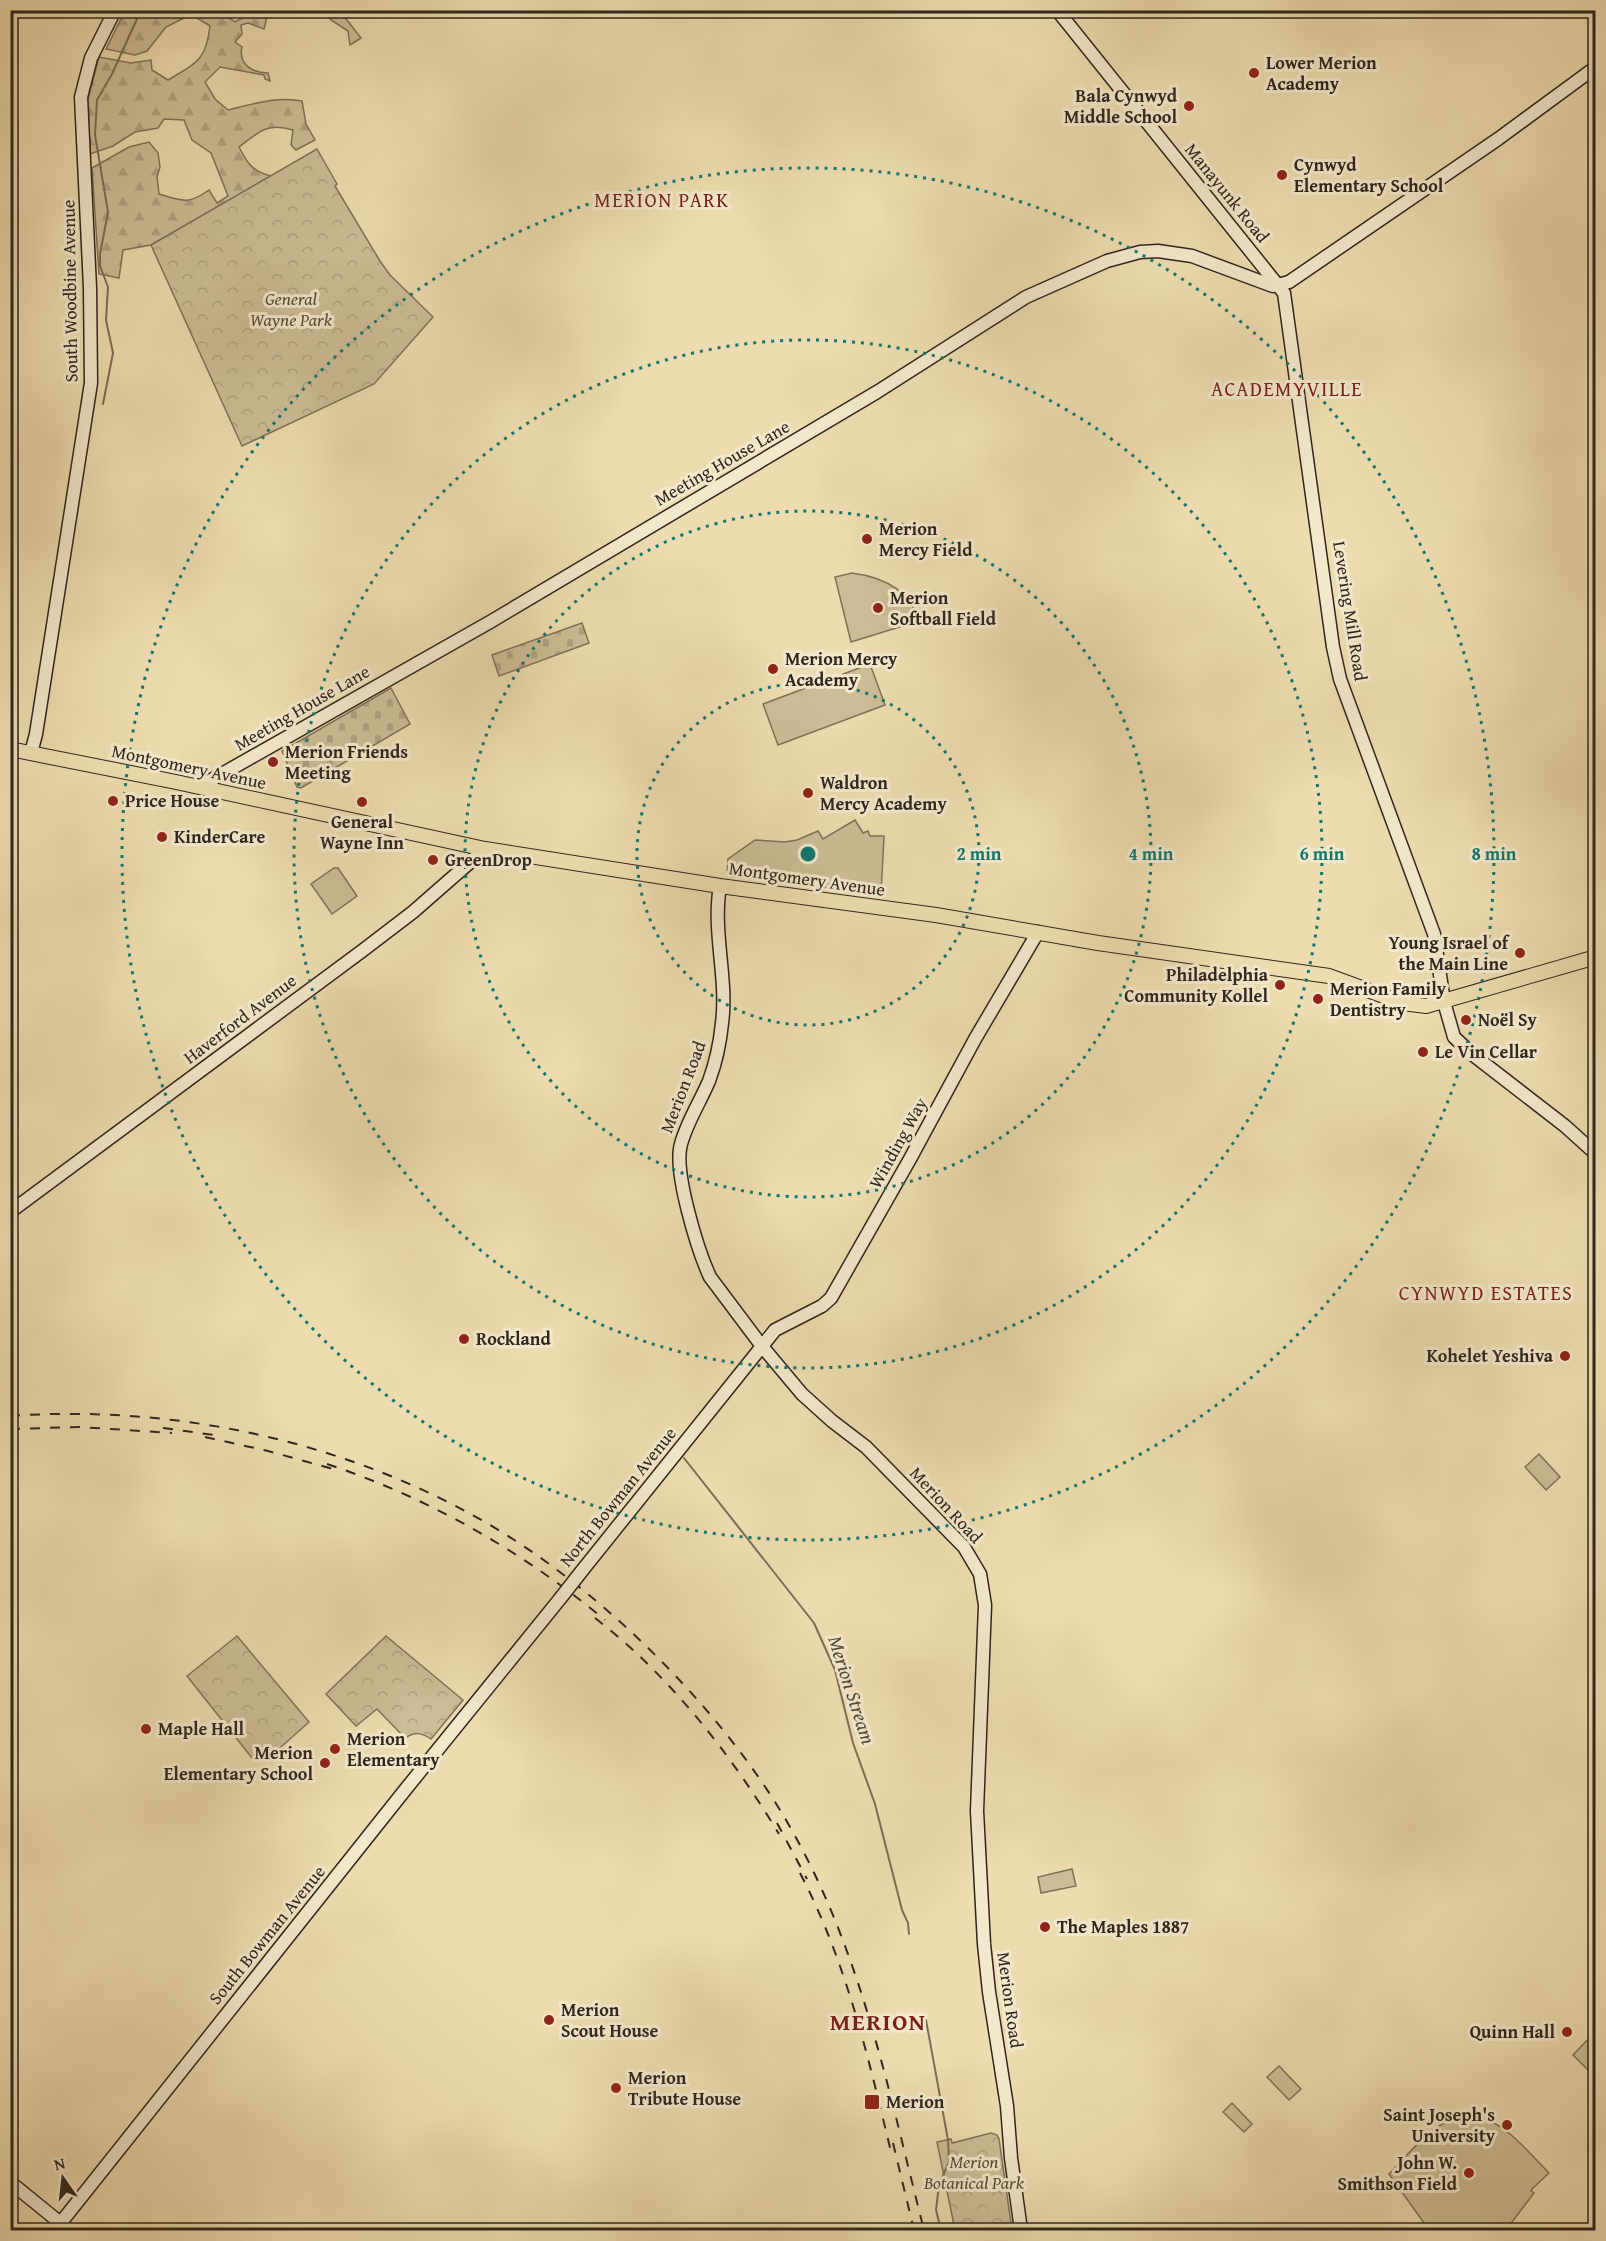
<svg xmlns="http://www.w3.org/2000/svg" width="1606" height="2241" viewBox="0 0 1606 2241" font-family="'Gentium Book Plus',serif">
	<style>
		.grass { fill: #cdbd96; stroke: #7e725a; stroke-width: 1.5 }
		.forest { fill: url(#forest-firs); stroke: #7e725a; stroke-width: 1.5 }
		.cemetery { fill: url(#cemetery-stones); stroke: #7e725a; stroke-width: 1.5 }
		.park { fill: url(#park-crowns); stroke: #7e725a; stroke-width: 1.5 }
		.lines { fill: none; stroke-linecap: round; stroke-linejoin: round }
		.stream { stroke: #7a6e58; stroke-width: 2 }
		.secondary-casing { stroke: #2f261e; stroke-width: 15 }
		.primary-casing { stroke: #2f261e; stroke-width: 16 }
		.secondary { stroke: #f3e8cb; stroke-width: 12 }
		.primary { stroke: #eddcaf; stroke-width: 14 }
		.rail { stroke: #2f261e; stroke-width: 2; stroke-dasharray: 10 10; stroke-linecap: butt }
		.secondary-bridge-casing { stroke: #2f261e; stroke-width: 15; stroke-linecap: butt }
		.secondary-bridge { stroke: #f3e8cb; stroke-width: 12 }
		.ring { fill: none; stroke: #0f766e; stroke-width: 3; stroke-dasharray: 3 6 }
		.poi-dot { fill: #8f2418; stroke: #f3e8cb; stroke-width: 2 }
		.labels { text-anchor: middle; stroke-width: 6; stroke-linejoin: round; paint-order: stroke }
		.poi-label { font-size: 18px; font-weight: bold; fill: #2f261e; stroke: #f3e8cb; text-anchor: start }
		.street-label { font-size: 18px; fill: #2f261e; stroke: #f3e8cb }
		.park-label { font-size: 18px; font-style: italic; fill: #564c3c; stroke: #f3e8cb }
		.neighbourhood-label { font-size: 20px; letter-spacing: 1.5px; fill: #7a1f14; stroke: #f3e8cb }
		.water-label { font-size: 20px; font-style: italic; fill: #544a3b; stroke: #f3e8cb }
		.district-label { font-size: 24px; font-weight: bold; letter-spacing: 1.5px; fill: #7a1f14; stroke: #f3e8cb }
		.centre { fill: #0f766e; stroke: #f3e8cb; stroke-width: 3 }
		.ring-label { font-size: 18px; text-anchor: middle; font-weight: bold; fill: #0f766e; stroke: #f3e8cb; stroke-width: 6; stroke-linejoin: round; paint-order: stroke }
	</style>
	<defs>
		<pattern id="forest-firs" width="22" height="20" patternUnits="userSpaceOnUse" patternTransform="scale(1.5)"><rect width="22" height="20" fill="#cdbd96"/><path d="M5 1l3.5 6h-7zM16 11l3.5 6h-7z" fill="#b0a281"/></pattern>
		<pattern id="cemetery-stones" width="16" height="16" patternUnits="userSpaceOnUse" patternTransform="scale(1.5)"><rect width="16" height="16" fill="#cdbd96"/><path d="M2 7V4a2 2 0 0 1 4 0v3zM10 15v-3a2 2 0 0 1 4 0v3z" fill="#b0a281"/></pattern>
		<pattern id="park-crowns" width="20" height="18" patternUnits="userSpaceOnUse" patternTransform="scale(1.5)"><rect width="20" height="18" fill="#cdbd96"/><path d="M2 6a3 3 0 1 1 6 0M12 15a3 3 0 1 1 6 0" fill="none" stroke="#b0a281"/></pattern>
	</defs>
	<rect width="100%" height="100%" fill="#eddcaf"/>
	<filter id="stains"><feTurbulence type="fractalNoise" baseFrequency=".00333" numOctaves="4"/><feColorMatrix values="0 0 0 0 .2 0 0 0 0 .09 0 0 0 0 .02 0 0 0 .5 -.17"/></filter>
	<radialGradient id="worn" r=".72"><stop offset=".6" stop-color="#630" stop-opacity="0"/><stop offset="1" stop-color="#630" stop-opacity=".3"/></radialGradient>
	<!-- grass -->
	<g class="grass">
		<path d="M 852,573 C 882,577 910,589 919,621 L 851,642 L 835,577 Z"/>
		<path d="M 870,664 L 885,705 L 778,745 L 763,704 Z"/>
		<path d="M 855,820 L 863,833 L 868,831 L 870,836 L 884,836 L 881,894 L 727,876 L 728,859 L 755,840 L 785,842 L 797,840 L 818,831 L 823,839 Z"/>
		<path d="M 334,868 L 338,868 L 357,896 L 332,914 L 311,884 Z"/>
		<path d="M 1539,1454 L 1560,1477 L 1546,1490 L 1525,1467 Z"/>
		<path d="M 1072,1869 L 1076,1886 L 1041,1893 L 1038,1877 Z"/>
		<path d="M 1595,2032 L 1595,2077 L 1573,2055 Z"/>
		<path d="M 1279,2066 L 1301,2089 L 1289,2100 L 1267,2077 Z"/>
		<path d="M 1232,2103 L 1252,2124 L 1244,2132 L 1223,2112 Z"/>
		<path d="M 1472,2115 C 1504,2120 1527,2151 1549,2173 L 1533,2188 L 1531,2191 L 1534,2193 L 1506,2230 L 1429,2230 L 1389,2174 C 1413,2150 1436,2116 1472,2115 Z"/>
	</g>
	<!-- forest -->
	<g class="forest">
		<path d="M 125,11 L 218,11 L 235,22 L 250,14 L 251,11 L 272,11 L 268,12 L 264,29 L 248,23 L 241,25 L 242,34 L 235,42 L 242,47 C 238,64 252,73 268,73 L 270,81 L 265,79 L 264,75 L 220,67 L 205,82 L 215,99 L 228,110 C 252,104 278,96 302,101 L 306,124 L 315,140 L 296,150 L 291,145 L 293,130 C 267,122 259,132 239,147 C 247,163 252,171 271,176 L 151,245 L 123,250 L 119,278 L 99,274 L 92,168 L 129,147 L 149,142 L 158,153 L 160,167 L 157,177 L 159,194 C 182,201 188,205 209,190 L 217,203 L 228,196 L 211,153 L 192,140 L 184,120 L 164,119 L 158,128 L 135,132 L 113,146 L 90,154 L 88,99 L 99,57 L 131,63 L 151,60 L 152,70 L 168,80 C 196,63 206,61 210,26 L 194,16 L 186,17 L 166,27 L 147,51 L 135,55 L 106,49 Z"/>
		<path d="M 322,11 L 340,11 L 361,38 L 350,45 L 348,31 L 331,20 Z"/>
	</g>
	<!-- cemetery -->
	<g class="cemetery">
		<path d="M 582,623 L 589,643 L 499,676 L 492,655 Z"/>
		<path d="M 391,688 L 410,724 L 301,788 L 297,787 L 282,751 Z"/>
	</g>
	<!-- park -->
	<g class="park">
		<path d="M 317,149 L 337,184 L 335,186 L 380,261 L 390,275 L 433,317 L 374,384 L 242,446 L 151,245 Z"/>
		<path d="M 237,1636 L 309,1722 L 272,1755 L 266,1747 L 252,1758 L 187,1676 Z"/>
		<path d="M 386,1636 L 463,1700 L 431,1739 C 421,1732 415,1732 405,1738 L 377,1709 L 356,1726 L 326,1694 Z"/>
		<path d="M 991,2133 L 997,2135 L 999,2139 L 1012,2230 L 955,2230 L 937,2142 L 951,2139 L 952,2143 Z"/>
	</g>
	<g class="lines">
		<!-- stream -->
		<g class="stream">
			<path d="M 103,404 L 113,353 L 106,320 L 108,287 L 100,266 L 100,254 L 108,212 L 95,135 L 97,100 L 112,74 L 141,10"/>
			<path d="M 684,1458 L 814,1623 L 835,1670 L 853,1743 L 875,1804 L 902,1910 L 908,1923 L 909,1934"/>
			<path d="M 926,2020 L 948,2140 L 949,2162 L 939,2185 L 936,2210 L 941,2230"/>
		</g>
		<!-- secondary casing -->
		<g class="secondary-casing">
			<g id="secondary">
				<path d="M 1057,10 L 1284,293 L 1333,647 L 1340,679 L 1434,934 L 1444,1002 L 1454,1037 L 1472,1054 L 1565,1126 L 1596,1154"/>
				<path d="M 31,753 L 36,734 L 91,383 L 90,288 L 81,97 L 91,58 L 115,10"/>
				<path d="M 199,787 L 490,622 L 877,392 L 1026,297 L 1107,261 L 1140,252 L 1158,251 L 1192,256 L 1273,286 L 1289,282 L 1498,139 L 1596,67"/>
				<path d="M 720,886 C 712,932 728,978 722,1023 C 720,1044 716,1062 709,1081 C 700,1102 687,1122 681,1144 C 673,1171 698,1251 710,1277 L 761,1345 L 802,1394 L 832,1421 L 866,1447 L 964,1547 L 980,1574 L 985,1605 L 977,1811 L 984,1944 L 989,1992 L 1007,2106 L 1011,2158 L 1021,2230"/>
				<path d="M 10,1212 L 362,951 L 413,912 L 485,849"/>
				<path d="M 581,1572 L 775,1330 L 822,1306 L 831,1298 L 910,1159 L 975,1039 L 1038,932"/>
				<path d="M 10,2182 L 69,2230"/>
				<path d="M 55,2230 L 405,1790 L 559,1600"/>
			</g>
		</g>
		<!-- primary casing -->
		<g class="primary-casing">
			<path id="primary" d="M 10,749 L 176,782 L 485,849 L 720,886 L 936,915 L 1098,943 L 1329,976 L 1403,1003 L 1426,1006 L 1596,957"/>
		</g>
		<!-- secondary -->
		<use href="#secondary" class="secondary"/>
		<!-- primary -->
		<use href="#primary" class="primary"/>
		<!-- rail -->
		<g class="rail">
			<path d="M 10,1416 C 166,1405 327,1437 465,1511 C 539,1550 611,1609 669,1669 C 720,1722 768,1783 802,1849 C 865,1968 891,2101 924,2230"/>
			<path d="M 163,1428 L 214,1435"/>
			<path d="M 10,1429 L 80,1427 L 172,1433"/>
			<path d="M 205,1437 L 268,1451 L 333,1469"/>
			<path d="M 327,1464 C 429,1498 522,1551 605,1620"/>
			<path d="M 595,1618 C 670,1676 730,1753 779,1834"/>
			<path d="M 777,1823 L 807,1879"/>
			<path d="M 800,1873 C 846,1961 868,2056 891,2152"/>
			<path d="M 893,2143 L 914,2230"/>
		</g>
		<!-- secondary-bridge casing -->
		<g class="secondary-bridge-casing">
			<path id="secondary-bridge" d="M 559,1600 L 581,1572"/>
		</g>
		<!-- secondary-bridge -->
		<use href="#secondary-bridge" class="secondary-bridge"/>
	</g>
	<!-- distance rings -->
	<g class="ring">
		<circle cx="808" cy="854" r="171"/>
		<circle cx="808" cy="854" r="343"/>
		<circle cx="808" cy="854" r="514"/>
		<circle cx="808" cy="854" r="686"/>
	</g>
	<!-- markers -->
	<g class="poi-dot">
		<circle cx="1254" cy="73" r="6"/>
		<circle cx="1189" cy="106" r="6"/>
		<circle cx="1282" cy="175" r="6"/>
		<circle cx="867" cy="539" r="6"/>
		<circle cx="878" cy="608" r="6"/>
		<circle cx="773" cy="669" r="6"/>
		<circle cx="273" cy="762" r="6"/>
		<circle cx="808" cy="793" r="6"/>
		<circle cx="113" cy="801" r="6"/>
		<circle cx="362" cy="802" r="6"/>
		<circle cx="162" cy="837" r="6"/>
		<circle cx="433" cy="860" r="6"/>
		<circle cx="1520" cy="953" r="6"/>
		<circle cx="1280" cy="985" r="6"/>
		<circle cx="1318" cy="999" r="6"/>
		<circle cx="1466" cy="1020" r="6"/>
		<circle cx="1423" cy="1052" r="6"/>
		<circle cx="464" cy="1339" r="6"/>
		<circle cx="1565" cy="1356" r="6"/>
		<circle cx="146" cy="1729" r="6"/>
		<circle cx="335" cy="1749" r="6"/>
		<circle cx="325" cy="1763" r="6"/>
		<circle cx="1045" cy="1927" r="6"/>
		<circle cx="549" cy="2020" r="6"/>
		<circle cx="1567" cy="2032" r="6"/>
		<circle cx="616" cy="2088" r="6"/>
		<rect x="864" y="2094" width="16" height="16" rx="3"/>
		<circle cx="1507" cy="2125" r="6"/>
		<circle cx="1469" cy="2173" r="6"/>
	</g>
	<g class="labels">
		<!-- poi labels -->
		<g class="poi-label">
			<text x="1266" y="69">Lower Merion<tspan x="1266" dy="21">Academy</tspan></text>
			<text x="1177" y="102" text-anchor="end">Bala Cynwyd<tspan x="1177" dy="21">Middle School</tspan></text>
			<text x="1294" y="171">Cynwyd<tspan x="1294" dy="21">Elementary School</tspan></text>
			<text x="879" y="535">Merion<tspan x="879" dy="21">Mercy Field</tspan></text>
			<text x="890" y="604">Merion<tspan x="890" dy="21">Softball Field</tspan></text>
			<text x="785" y="665">Merion Mercy<tspan x="785" dy="21">Academy</tspan></text>
			<text x="285" y="758">Merion Friends<tspan x="285" dy="21">Meeting</tspan></text>
			<text x="820" y="789">Waldron<tspan x="820" dy="21">Mercy Academy</tspan></text>
			<text x="125" y="807">Price House</text>
			<text x="362" y="828" text-anchor="middle">General<tspan x="362" dy="21">Wayne Inn</tspan></text>
			<text x="174" y="843">KinderCare</text>
			<text x="445" y="866">GreenDrop</text>
			<text x="1508" y="949" text-anchor="end">Young Israel of<tspan x="1508" dy="21">the Main Line</tspan></text>
			<text x="1268" y="981" text-anchor="end">Philadelphia<tspan x="1268" dy="21">Community Kollel</tspan></text>
			<text x="1330" y="995">Merion Family<tspan x="1330" dy="21">Dentistry</tspan></text>
			<text x="1478" y="1026">Noël Sy</text>
			<text x="1435" y="1058">Le Vin Cellar</text>
			<text x="476" y="1345">Rockland</text>
			<text x="1553" y="1362" text-anchor="end">Kohelet Yeshiva</text>
			<text x="158" y="1735">Maple Hall</text>
			<text x="347" y="1745">Merion<tspan x="347" dy="21">Elementary</tspan></text>
			<text x="313" y="1759" text-anchor="end">Merion<tspan x="313" dy="21">Elementary School</tspan></text>
			<text x="1057" y="1933">The Maples 1887</text>
			<text x="561" y="2016">Merion<tspan x="561" dy="21">Scout House</tspan></text>
			<text x="1555" y="2038" text-anchor="end">Quinn Hall</text>
			<text x="628" y="2084">Merion<tspan x="628" dy="21">Tribute House</tspan></text>
			<text x="886" y="2108">Merion</text>
			<text x="1495" y="2121" text-anchor="end">Saint Joseph's<tspan x="1495" dy="21">University</tspan></text>
			<text x="1457" y="2169" text-anchor="end">John W.<tspan x="1457" dy="21">Smithson Field</tspan></text>
		</g>
		<!-- street labels -->
		<g class="street-label">
			<text transform="translate(1227 193) rotate(51)" y="6">Manayunk Road</text>
			<text transform="translate(70 291) rotate(-91)" y="6">South Woodbine Avenue</text>
			<text transform="translate(722 463) rotate(-30)" y="6">Meeting House Lane</text>
			<text transform="translate(1350 611) rotate(81)" y="6">Levering Mill Road</text>
			<text transform="translate(302 708) rotate(-30)" y="6">Meeting House Lane</text>
			<text transform="translate(189 767) rotate(12)" y="6">Montgomery Avenue</text>
			<text transform="translate(807 879) rotate(8)" y="6">Montgomery Avenue</text>
			<text transform="translate(240 1019) rotate(-37)" y="6">Haverford Avenue</text>
			<text transform="translate(683 1087) rotate(-69)" y="6">Merion Road</text>
			<text transform="translate(898 1143) rotate(-61)" y="6">Winding Way</text>
			<text transform="translate(618 1497) rotate(-51)" y="6">North Bowman Avenue</text>
			<text transform="translate(946 1505) rotate(47)" y="6">Merion Road</text>
			<text transform="translate(267 1935) rotate(-51)" y="6">South Bowman Avenue</text>
			<text transform="translate(1010 2000) rotate(82)" y="6">Merion Road</text>
		</g>
		<!-- park labels -->
		<g class="park-label">
			<text x="291" y="305">General<tspan x="291" dy="21">Wayne Park</tspan></text>
			<text x="974" y="2168">Merion<tspan x="974" dy="21">Botanical Park</tspan></text>
		</g>
		<!-- neighbourhood labels -->
		<g class="neighbourhood-label">
			<text x="662" y="207">MERION PARK</text>
			<text x="1287" y="396">ACADEMYVILLE</text>
			<text x="1486" y="1300">CYNWYD ESTATES</text>
		</g>
		<!-- water labels -->
		<g class="water-label">
			<text transform="translate(852 1690) rotate(72)" y="7">Merion Stream</text>
		</g>
		<!-- district labels -->
		<g class="district-label">
			<text x="878" y="2030">MERION</text>
		</g>
	</g>
	<circle cx="808" cy="854" r="9" class="centre"/>
	<g class="ring-label">
		<text x="979" y="860">2 min</text>
		<text x="1151" y="860">4 min</text>
		<text x="1322" y="860">6 min</text>
		<text x="1494" y="860">8 min</text>
	</g>
	<!-- margin -->
	<rect width="1606" height="2241" fill="none" stroke="#eddcaf" stroke-width="36"/>
	<rect x="12" y="12" width="1582" height="2217" fill="none" stroke="#2f261e" stroke-width="3"/>
	<rect x="18" y="18" width="1570" height="2205" fill="none" stroke="#2f261e" stroke-width="1.5"/>
	<!-- north arrow -->
	<g transform="translate(63 2178) rotate(346)" stroke="#f3e8cb" stroke-width="4.5" paint-order="stroke">
	<path d="M0-4.5L10 22L0 15L-10 22Z" fill="#2f261e"/>
	<text y="-9" font-size="16" font-weight="bold" text-anchor="middle" fill="#2f261e">N</text>
	</g>
	<rect width="100%" height="100%" filter="url(#stains)"/>
	<rect width="100%" height="100%" fill="url(#worn)"/>
</svg>
